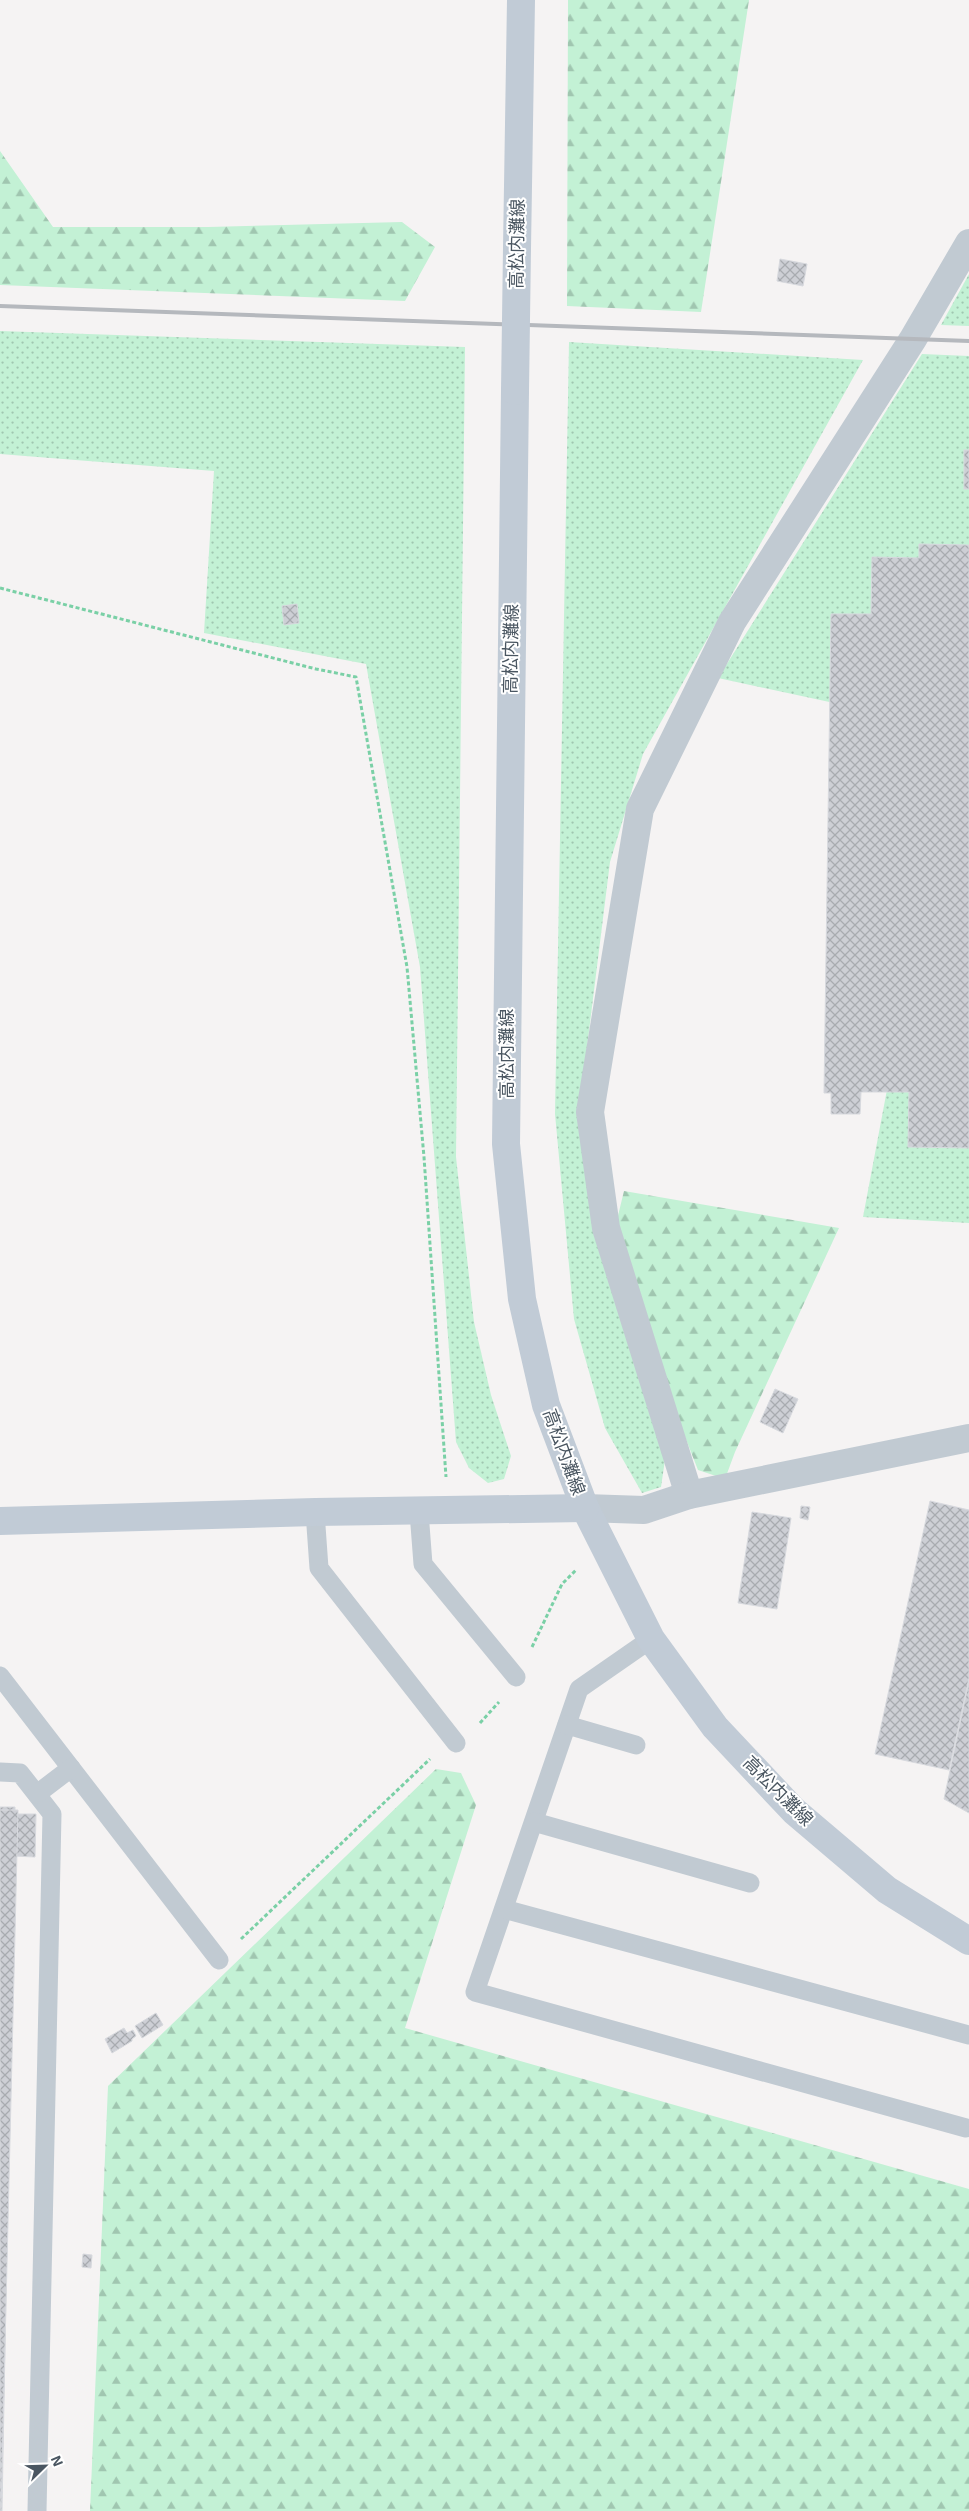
<svg xmlns="http://www.w3.org/2000/svg" width="969" height="2511" viewBox="0 0 969 2511" font-family="'Exo 2','Noto Sans JP',sans-serif">
	<style>
		.grass { fill: url(#grass-dots) }
		.forest { fill: url(#forest-firs) }
		.building { fill: url(#building-cross-hatch); stroke: #d7d9de }
		.lines { fill: none; stroke-linecap: round; stroke-linejoin: round }
		.path { stroke: #7ad0a6; stroke-width: 3; stroke-dasharray: 4 2.5; stroke-linecap: butt }
		.lane { stroke: #c1cad2; stroke-width: 19 }
		.street { stroke: #c1cad2; stroke-width: 28 }
		.secondary { stroke: #c1cbd6; stroke-width: 28 }
		.rail { stroke: #b5b8bd; stroke-width: 4 }
		.secondary-bridge { stroke: #c1cbd6; stroke-width: 28 }
		.labels { text-anchor: middle; stroke-width: 4; stroke-linejoin: round; paint-order: stroke }
		.street-label { font-size: 18px; fill: #4a5661; stroke: #fff }
	</style>
	<defs>
		<pattern id="grass-dots" width="8" height="8" patternUnits="userSpaceOnUse" patternTransform="scale(1.25)"><rect width="8" height="8" fill="#c3f1d5"/><path d="M2 2h.1M6 6h.1" fill="none" stroke="#a0c6b0" stroke-width="1.8" stroke-linecap="round"/></pattern>
		<pattern id="forest-firs" width="22" height="20" patternUnits="userSpaceOnUse" patternTransform="scale(1.25)"><rect width="22" height="20" fill="#c3f1d5"/><path d="M5 1l3.5 6h-7zM16 11l3.5 6h-7z" fill="#a0c6b0"/></pattern>
		<pattern id="building-cross-hatch" width="8" height="8" patternUnits="userSpaceOnUse" patternTransform="scale(1.25)"><rect width="8" height="8" fill="#cdcfd5"/><path d="M0 0l8 8M0 8l8-8" fill="none" stroke="#a8abb0"/></pattern>
	</defs>
	<rect width="100%" height="100%" fill="#f5f3f3"/>
	<!-- grass -->
	<g class="grass">
		<path d="M 969,274 L 969,326 L 941,325 Z"/>
		<path d="M 0,331 L 465,347 L 456,1157 L 474,1322 L 491,1395 L 511,1456 L 504,1479 L 488,1483 L 469,1468 L 456,1442 L 420,967 L 366,664 L 204,633 L 214,471 L 0,454 Z"/>
		<path d="M 569,342 L 863,360 L 643,754 L 610,862 L 584,1071 L 666,1453 L 661,1487 L 642,1493 L 605,1428 L 574,1319 L 555,1114 Z"/>
		<path d="M 922,354 L 969,356 L 969,1223 L 863,1217 L 955,729 L 718,678 Z"/>
	</g>
	<!-- forest -->
	<g class="forest">
		<path d="M 568,0 L 749,0 L 701,312 L 567,306 Z"/>
		<path d="M 0,151 L 53,227 L 208,227 L 402,222 L 435,247 L 405,301 L 0,285 Z"/>
		<path d="M 624,1191 L 839,1228 L 735,1452 L 725,1479 L 698,1470 L 655,1360 L 614,1232 Z"/>
		<path d="M 436,1769 L 461,1773 L 476,1805 L 405,2028 L 969,2189 L 969,2511 L 90,2511 L 108,2086 Z"/>
	</g>
	<!-- building -->
	<g class="building">
		<path d="M 780,259 L 807,264 L 803,286 L 777,281 Z"/>
		<rect x="964" y="450" width="5" height="39"/>
		<path d="M 919,544 L 969,545 L 969,1148 L 908,1147 L 909,1092 L 861,1092 L 860,1114 L 831,1114 L 831,1093 L 824,1093 L 831,614 L 871,614 L 872,557 L 919,558 Z"/>
		<path d="M 297,604 L 299,623 L 284,625 L 282,606 Z"/>
		<path d="M 775,1389 L 798,1399 L 783,1433 L 760,1422 Z"/>
		<path d="M 930,1501 L 969,1510 L 969,1678 L 949,1770 L 875,1754 Z"/>
		<path d="M 801,1506 L 810,1507 L 808,1520 L 800,1518 Z"/>
		<path d="M 752,1512 L 791,1518 L 777,1609 L 738,1603 Z"/>
		<path d="M 969,1681 L 969,1813 L 944,1799 Z"/>
		<path d="M 0,1807 L 15,1807 L 15,1814 L 36,1814 L 35,1857 L 14,1856 L 2,2511 L 0,2511 Z"/>
		<path d="M 0,1810 L 18,1810 L 1,2511 L 0,2511 Z"/>
		<path d="M 156,2013 L 163,2025 L 142,2038 L 135,2026 Z"/>
		<path d="M 124,2028 L 127,2033 L 133,2030 L 136,2036 L 132,2039 L 132,2041 L 112,2053 L 105,2039 Z"/>
		<path d="M 83,2254 L 92,2255 L 91,2268 L 82,2267 Z"/>
	</g>
	<g class="lines">
		<!-- path -->
		<g class="path">
			<path d="M 0,588 L 316,669 L 356,677 L 407,967 L 424,1157 L 446,1477"/>
			<path d="M 532,1647 L 562,1584 L 577,1569"/>
			<path d="M 480,1723 L 499,1702"/>
			<path d="M 241,1939 L 430,1759"/>
		</g>
		<!-- lane -->
		<g class="lane">
			<path d="M 315,1512 L 319,1568 L 456,1743"/>
			<path d="M 419,1512 L 423,1564 L 516,1677"/>
			<path d="M 651,1639 L 579,1689 L 475,1992 L 966,2128"/>
			<path d="M 0,1676 L 219,1960"/>
			<path d="M 567,1725 L 636,1745"/>
			<path d="M 0,1772 L 20,1773 L 52,1814 L 37,2511"/>
			<path d="M 37,1794 L 71,1768"/>
			<path d="M 534,1822 L 750,1883"/>
			<path d="M 504,1909 L 969,2035"/>
		</g>
		<!-- street -->
		<g class="street">
			<path d="M 689,1495 L 606,1228 L 590,1112 L 640,809 L 732,622 L 913,339 L 969,243"/>
			<path d="M 585,1508 L 644,1510 L 689,1495 L 969,1438"/>
		</g>
		<!-- secondary -->
		<g class="secondary">
			<path d="M 517,248 L 521,0"/>
			<path d="M 515,391 L 506,1144 L 522,1299 L 546,1405 L 585,1508 L 651,1639 L 715,1727 L 794,1811 L 887,1890 L 969,1941"/>
			<path d="M 0,1521 L 315,1512 L 585,1508"/>
		</g>
		<!-- rail -->
		<path class="rail" d="M 0,306 L 969,341"/>
		<!-- secondary-bridge -->
		<path class="secondary-bridge" d="M 515,391 L 517,248"/>
	</g>
	<g class="labels">
		<!-- street labels -->
		<g class="street-label">
			<text transform="translate(517 244) rotate(-89)" y="6">高松内灘線</text>
			<text transform="translate(511 649) rotate(-89)" y="6">高松内灘線</text>
			<text transform="translate(507 1054) rotate(-90)" y="6">高松内灘線</text>
			<text transform="translate(564 1452) rotate(70)" y="6">高松内灘線</text>
			<text transform="translate(778 1791) rotate(45)" y="6">高松内灘線</text>
		</g>
	</g>
	<!-- north arrow -->
	<g transform="translate(45 2466) rotate(67)" stroke="#ffffff" stroke-width="4" paint-order="stroke">
	<path d="M0-4L9 19L0 12L-9 19Z" fill="#4a5661"/>
	<text y="-8" font-size="14" font-weight="bold" text-anchor="middle" fill="#4a5661">N</text>
	</g>
</svg>
